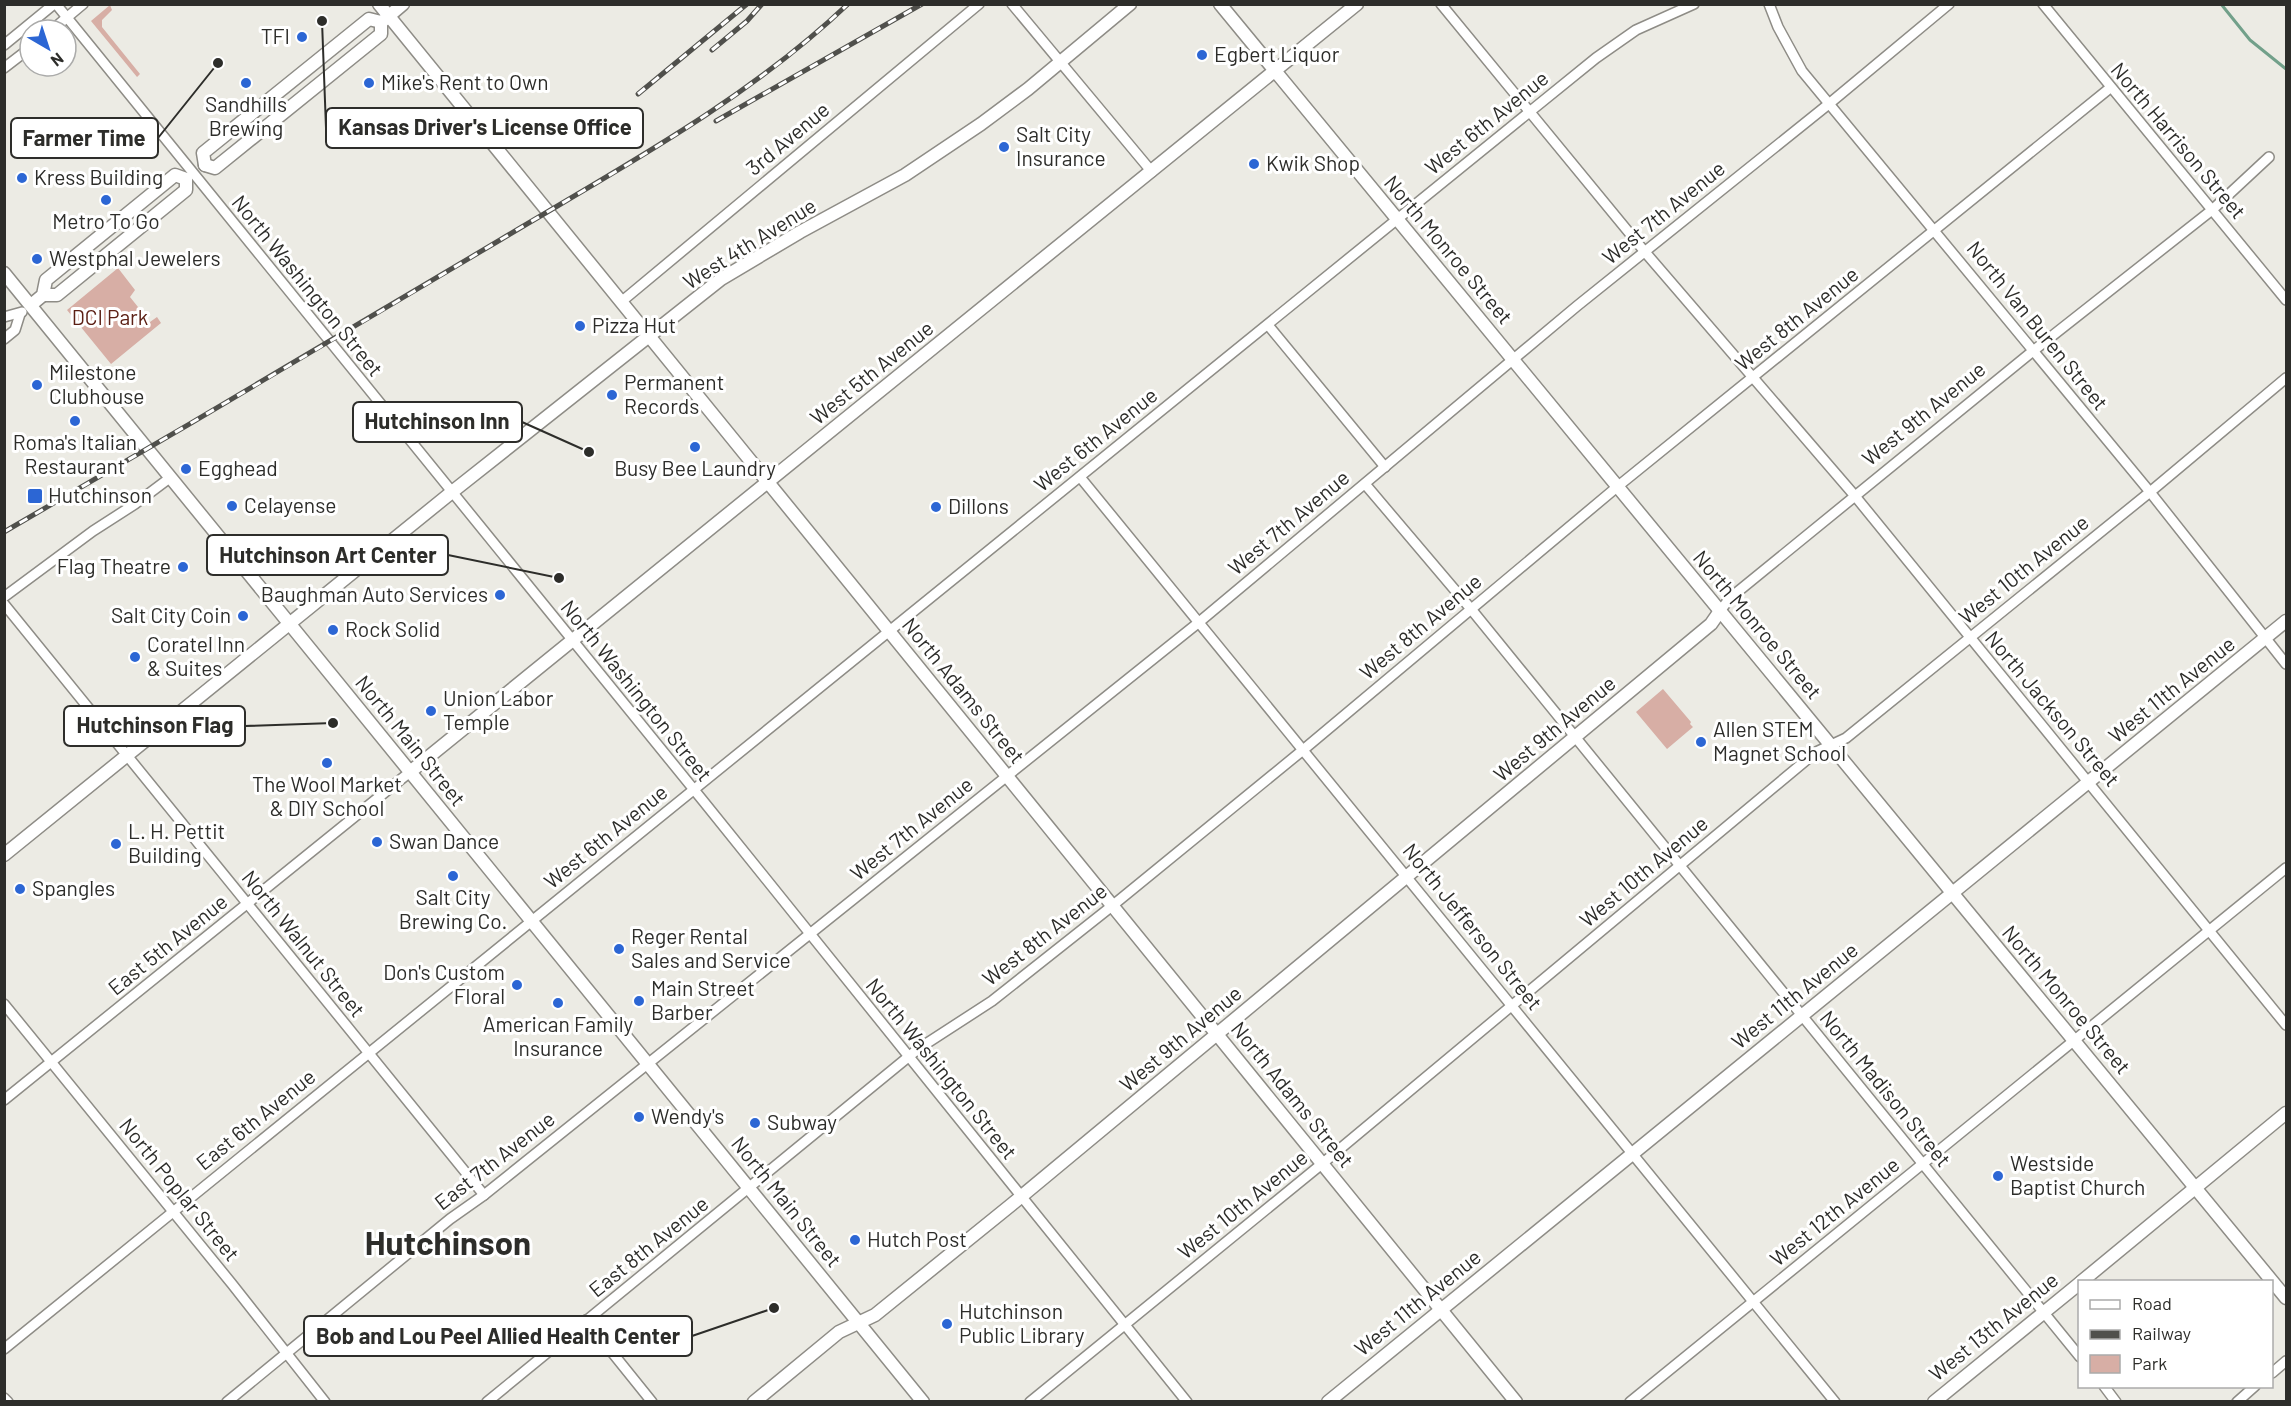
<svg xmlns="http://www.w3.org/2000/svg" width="2291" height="1406" viewBox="0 0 2291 1406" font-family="Barlow,sans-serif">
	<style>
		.green { fill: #d7aea5 }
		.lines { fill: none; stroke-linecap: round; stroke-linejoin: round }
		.stream { stroke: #72a08a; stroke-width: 3 }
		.street-casing { stroke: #8e8c86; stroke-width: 12 }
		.secondary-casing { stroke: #8e8c86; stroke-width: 15 }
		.street { stroke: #fff; stroke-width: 9 }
		.secondary { stroke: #fff; stroke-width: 12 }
		.rail-casing { stroke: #50504c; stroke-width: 5 }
		.rail { stroke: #fff; stroke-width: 3; stroke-dasharray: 9; stroke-linecap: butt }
		.poi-dot { fill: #2c66d4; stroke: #fff; stroke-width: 2 }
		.labels { text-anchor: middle; stroke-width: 6; stroke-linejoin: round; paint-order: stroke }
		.poi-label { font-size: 21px; fill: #2d2d2a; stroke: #fff; text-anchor: start }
		.street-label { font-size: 21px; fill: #2d2d2a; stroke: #fff }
		.park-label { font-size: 21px; fill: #5c2015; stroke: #fff }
		.town-label { font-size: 33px; font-weight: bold; fill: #2d2d2a; stroke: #fff }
		.leader { fill: none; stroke: #2d2d2a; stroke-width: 2 }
		.callout-dot { fill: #2d2d2a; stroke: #fff; stroke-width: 2 }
		.callout { fill: #fff; stroke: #2d2d2a; stroke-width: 2 }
		.callout-label { font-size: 22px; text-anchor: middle; font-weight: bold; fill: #2d2d2a }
	</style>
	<rect width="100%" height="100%" fill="#ecebe4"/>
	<!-- green -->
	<g class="green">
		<path d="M 110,5 L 112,10 L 102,20 L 102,27 L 140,74 L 137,77 L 91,21 Z"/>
		<path d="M 118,268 L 135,290 L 130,297 L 150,322 L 157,317 L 161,323 L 111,364 L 67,310 Z"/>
		<path d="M 1663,689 L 1691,722 L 1690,724 L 1693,727 L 1667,749 L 1636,712 Z"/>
	</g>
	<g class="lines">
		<!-- stream -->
		<path class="stream" d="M 2221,4 L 2250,40 L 2286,69"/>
		<!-- street casing -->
		<g class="street-casing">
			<g id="street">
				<path d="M 56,4 L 704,802 L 1187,1402"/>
				<path d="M 1012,4 L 1152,172"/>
				<path d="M 1441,4 L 1645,252 L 1855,496 L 2286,1025"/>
				<path d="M 1769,4 L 1778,27 L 1802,71 L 2150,492 L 2286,664"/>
				<path d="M 2043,4 L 2286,300"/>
				<path d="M 52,30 L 83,4"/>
				<path d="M 4,45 L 54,4"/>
				<path d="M 4,68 L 30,48"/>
				<path d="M 621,302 L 979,4"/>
				<path d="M 4,317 L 22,312"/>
				<path d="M 1268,325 L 1385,467"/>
				<path d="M 4,339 L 15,330 L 20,314"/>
				<path d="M 1080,477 L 1835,1402"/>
				<path d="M 1365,484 L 1471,609 L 2080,1357"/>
				<path d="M 4,597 L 93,531 L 135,504 L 171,477"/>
				<path d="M 4,604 L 484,1195"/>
				<path d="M 1720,611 L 1730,598 L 2033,351 L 2212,210 L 2269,157"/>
				<path d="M 4,1004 L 232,1284 L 325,1402"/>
				<path d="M 4,1100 L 410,772"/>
				<path d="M 586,1320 L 652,1402"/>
				<path d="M 4,1349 L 1596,58 L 1636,30 L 1694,4"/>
				<path d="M 2272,1373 L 2286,1361"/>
				<path d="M 2104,1386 L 2116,1402"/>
				<path d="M 4,1398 L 8,1402"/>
				<path d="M 227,1402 L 450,1219 L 484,1195 L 1198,623 L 1577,306 L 1830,103 L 1949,4"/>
				<path d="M 487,1402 L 918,1049 L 992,1001 L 1112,906 L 1303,750 L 1617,487 L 2110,88"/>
				<path d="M 1030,1402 L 1323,1163 L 1816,752 L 1846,738 L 2150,492 L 2286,378"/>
				<path d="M 1630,1402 L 2286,868"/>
				<path d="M 2237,1402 L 2255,1386"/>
			</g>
		</g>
		<!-- secondary casing -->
		<g class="secondary-casing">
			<g id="secondary">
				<path d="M 379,4 L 1516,1402"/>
				<path d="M 1220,4 L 2286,1298"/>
				<path d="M 383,21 L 403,4"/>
				<path d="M 205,165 L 203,153 L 369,19 L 381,22"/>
				<path d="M 205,165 L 215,168 L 381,34 L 381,22"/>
				<path d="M 4,273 L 923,1402"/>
				<path d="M 43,295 L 57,295 L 186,190 L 186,179"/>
				<path d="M 31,305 L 43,295 L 46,280 L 175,175 L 186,179"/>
				<path d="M 410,772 L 1357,4"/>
				<path d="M 4,855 L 452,492 L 721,279 L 800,232 L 905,175 L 981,124 L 1028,89 L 1130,4"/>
				<path d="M 2081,1282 L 2286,1113"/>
				<path d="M 754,1402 L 839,1332 L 875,1315 L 1011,1205 L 1711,624 L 1720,611"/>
				<path d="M 1328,1402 L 2286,621"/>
				<path d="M 1934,1402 L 2080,1283"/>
			</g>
		</g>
		<!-- street -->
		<use href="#street" class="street"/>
		<!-- secondary -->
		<use href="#secondary" class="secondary"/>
		<!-- rail casing -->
		<g class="rail-casing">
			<g id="rail">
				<path d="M 712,50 L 747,21 L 762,4"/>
				<path d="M 638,94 L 747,4"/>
				<path d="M 716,121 L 922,4"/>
				<path d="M 4,532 C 170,436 336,338 500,240 C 620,168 746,101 848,4"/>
			</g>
		</g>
		<!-- rail -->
		<use href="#rail" class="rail"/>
	</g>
	<!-- markers -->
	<g class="poi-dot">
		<circle cx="302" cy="37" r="6"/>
		<circle cx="1202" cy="55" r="6"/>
		<circle cx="246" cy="83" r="6"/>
		<circle cx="369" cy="83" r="6"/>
		<circle cx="1004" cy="147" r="6"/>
		<circle cx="1254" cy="164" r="6"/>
		<circle cx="22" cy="178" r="6"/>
		<circle cx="106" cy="200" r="6"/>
		<circle cx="37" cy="259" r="6"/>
		<circle cx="580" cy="326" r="6"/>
		<circle cx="37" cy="385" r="6"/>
		<circle cx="612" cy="395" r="6"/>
		<circle cx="75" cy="421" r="6"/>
		<circle cx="695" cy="447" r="6"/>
		<circle cx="186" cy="469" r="6"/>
		<rect x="27" y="488" width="16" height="16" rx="3"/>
		<circle cx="232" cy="506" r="6"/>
		<circle cx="936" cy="507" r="6"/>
		<circle cx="183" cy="567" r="6"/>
		<circle cx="500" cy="595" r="6"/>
		<circle cx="243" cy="616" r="6"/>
		<circle cx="333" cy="630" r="6"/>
		<circle cx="135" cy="657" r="6"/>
		<circle cx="431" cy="711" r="6"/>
		<circle cx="1701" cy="742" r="6"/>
		<circle cx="327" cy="763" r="6"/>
		<circle cx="377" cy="842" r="6"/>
		<circle cx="116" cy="844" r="6"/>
		<circle cx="453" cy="876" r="6"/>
		<circle cx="20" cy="889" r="6"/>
		<circle cx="619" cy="949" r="6"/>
		<circle cx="517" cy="985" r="6"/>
		<circle cx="639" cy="1001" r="6"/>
		<circle cx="558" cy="1003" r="6"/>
		<circle cx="639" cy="1117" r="6"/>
		<circle cx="755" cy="1123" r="6"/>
		<circle cx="1998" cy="1176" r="6"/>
		<circle cx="855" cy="1240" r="6"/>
		<circle cx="947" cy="1324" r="6"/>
	</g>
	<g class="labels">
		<!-- poi labels -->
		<g class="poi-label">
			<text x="290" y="44" text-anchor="end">TFI</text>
			<text x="1214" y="62">Egbert Liquor</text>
			<text x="381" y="90">Mike's Rent to Own</text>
			<text x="246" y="112" text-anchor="middle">Sandhills<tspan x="246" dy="24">Brewing</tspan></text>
			<text x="1016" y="142">Salt City<tspan x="1016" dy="24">Insurance</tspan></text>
			<text x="1266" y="171">Kwik Shop</text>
			<text x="34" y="185">Kress Building</text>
			<text x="106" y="229" text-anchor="middle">Metro To Go</text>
			<text x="49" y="266">Westphal Jewelers</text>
			<text x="592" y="333">Pizza Hut</text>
			<text x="49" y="380">Milestone<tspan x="49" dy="24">Clubhouse</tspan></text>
			<text x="624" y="390">Permanent<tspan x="624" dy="24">Records</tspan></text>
			<text x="75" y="450" text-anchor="middle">Roma's Italian<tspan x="75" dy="24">Restaurant</tspan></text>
			<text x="198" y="476">Egghead</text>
			<text x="695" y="476" text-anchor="middle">Busy Bee Laundry</text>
			<text x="48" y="503">Hutchinson</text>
			<text x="244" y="513">Celayense</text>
			<text x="948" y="514">Dillons</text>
			<text x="171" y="574" text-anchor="end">Flag Theatre</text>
			<text x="488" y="602" text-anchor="end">Baughman Auto Services</text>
			<text x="231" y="623" text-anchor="end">Salt City Coin</text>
			<text x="345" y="637">Rock Solid</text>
			<text x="147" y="652">Coratel Inn<tspan x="147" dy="24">&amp; Suites</tspan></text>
			<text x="443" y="706">Union Labor<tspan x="443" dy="24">Temple</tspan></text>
			<text x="1713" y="737">Allen STEM<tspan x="1713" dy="24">Magnet School</tspan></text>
			<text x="327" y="792" text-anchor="middle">The Wool Market<tspan x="327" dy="24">&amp; DIY School</tspan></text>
			<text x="128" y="839">L. H. Pettit<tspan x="128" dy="24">Building</tspan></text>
			<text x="389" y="849">Swan Dance</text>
			<text x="32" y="896">Spangles</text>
			<text x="453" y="905" text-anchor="middle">Salt City<tspan x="453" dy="24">Brewing Co.</tspan></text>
			<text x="631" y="944">Reger Rental<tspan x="631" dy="24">Sales and Service</tspan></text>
			<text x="505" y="980" text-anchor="end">Don's Custom<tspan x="505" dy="24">Floral</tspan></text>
			<text x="651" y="996">Main Street<tspan x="651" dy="24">Barber</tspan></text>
			<text x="558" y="1032" text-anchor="middle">American Family<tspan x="558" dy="24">Insurance</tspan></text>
			<text x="651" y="1124">Wendy's</text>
			<text x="767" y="1130">Subway</text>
			<text x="2010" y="1171">Westside<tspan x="2010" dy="24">Baptist Church</tspan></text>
			<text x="867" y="1247">Hutch Post</text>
			<text x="959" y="1319">Hutchinson<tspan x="959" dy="24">Public Library</tspan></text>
		</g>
		<!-- street labels -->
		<g class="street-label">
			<text transform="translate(1487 123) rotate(-39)" y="7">West 6th Avenue</text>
			<text transform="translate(788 139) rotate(-40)" y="7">3rd Avenue</text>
			<text transform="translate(2178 141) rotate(50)" y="7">North Harrison Street</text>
			<text transform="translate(1664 213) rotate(-39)" y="7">West 7th Avenue</text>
			<text transform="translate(750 244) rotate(-32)" y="7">West 4th Avenue</text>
			<text transform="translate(1448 250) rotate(50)" y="7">North Monroe Street</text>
			<text transform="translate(307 286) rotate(51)" y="7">North Washington Street</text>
			<text transform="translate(1797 319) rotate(-39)" y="7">West 8th Avenue</text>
			<text transform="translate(2037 326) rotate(51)" y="7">North Van Buren Street</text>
			<text transform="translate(872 373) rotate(-39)" y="7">West 5th Avenue</text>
			<text transform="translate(1924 414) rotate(-39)" y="7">West 9th Avenue</text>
			<text transform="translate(1096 440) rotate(-39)" y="7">West 6th Avenue</text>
			<text transform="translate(1289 523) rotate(-40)" y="7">West 7th Avenue</text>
			<text transform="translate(2024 570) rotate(-39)" y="7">West 10th Avenue</text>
			<text transform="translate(1757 625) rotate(50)" y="7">North Monroe Street</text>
			<text transform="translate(1421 627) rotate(-40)" y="7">West 8th Avenue</text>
			<text transform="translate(2172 690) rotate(-39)" y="7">West 11th Avenue</text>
			<text transform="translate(636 691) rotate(51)" y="7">North Washington Street</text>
			<text transform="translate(963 691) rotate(51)" y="7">North Adams Street</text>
			<text transform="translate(2052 709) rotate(50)" y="7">North Jackson Street</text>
			<text transform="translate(1555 729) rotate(-40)" y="7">West 9th Avenue</text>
			<text transform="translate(410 741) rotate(51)" y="7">North Main Street</text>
			<text transform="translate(912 829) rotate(-39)" y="7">West 7th Avenue</text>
			<text transform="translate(606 837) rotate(-39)" y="7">West 6th Avenue</text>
			<text transform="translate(1644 872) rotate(-40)" y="7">West 10th Avenue</text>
			<text transform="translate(1472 927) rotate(51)" y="7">North Jefferson Street</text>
			<text transform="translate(1045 935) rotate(-38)" y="7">West 8th Avenue</text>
			<text transform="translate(303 944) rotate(51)" y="7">North Walnut Street</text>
			<text transform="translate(168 945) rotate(-39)" y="7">East 5th Avenue</text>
			<text transform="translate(1795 996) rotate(-39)" y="7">West 11th Avenue</text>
			<text transform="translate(2066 1000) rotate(50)" y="7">North Monroe Street</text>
			<text transform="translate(1181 1039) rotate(-40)" y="7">West 9th Avenue</text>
			<text transform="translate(941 1069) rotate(51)" y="7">North Washington Street</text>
			<text transform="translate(1885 1089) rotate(51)" y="7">North Madison Street</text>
			<text transform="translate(1292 1095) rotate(51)" y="7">North Adams Street</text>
			<text transform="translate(256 1120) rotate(-39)" y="7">East 6th Avenue</text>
			<text transform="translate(495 1161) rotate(-38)" y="7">East 7th Avenue</text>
			<text transform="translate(179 1190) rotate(51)" y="7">North Poplar Street</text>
			<text transform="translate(786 1202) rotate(51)" y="7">North Main Street</text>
			<text transform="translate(1243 1205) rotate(-39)" y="7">West 10th Avenue</text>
			<text transform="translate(1835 1212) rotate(-39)" y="7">West 12th Avenue</text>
			<text transform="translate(649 1247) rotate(-39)" y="7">East 8th Avenue</text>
			<text transform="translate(1418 1303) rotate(-39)" y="7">West 11th Avenue</text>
			<text transform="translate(1994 1327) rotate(-39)" y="7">West 13th Avenue</text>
		</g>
		<!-- park labels -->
		<g class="park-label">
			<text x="110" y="325">DCI Park</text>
		</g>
		<!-- town labels -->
		<g class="town-label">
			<text x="448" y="1255">Hutchinson</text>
		</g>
	</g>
	<!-- callouts -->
	<path class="leader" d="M322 21L326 128M218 63L158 138M589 452L522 422M559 578L448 555M333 723L245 726M774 1308L692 1336"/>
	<g class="callout-dot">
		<circle cx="322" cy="21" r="6"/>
		<circle cx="218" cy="63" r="6"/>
		<circle cx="589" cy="452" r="6"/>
		<circle cx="559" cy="578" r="6"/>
		<circle cx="333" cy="723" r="6"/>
		<circle cx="774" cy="1308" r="6"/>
	</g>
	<g class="callout">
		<rect x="326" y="108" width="317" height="40" rx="6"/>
		<rect x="11" y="118" width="147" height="40" rx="6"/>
		<rect x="353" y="402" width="169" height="40" rx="6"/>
		<rect x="207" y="535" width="241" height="40" rx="6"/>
		<rect x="64" y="706" width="181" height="40" rx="6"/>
		<rect x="304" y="1316" width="388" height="40" rx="6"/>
	</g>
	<g class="callout-label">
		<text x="485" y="135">Kansas Driver's License Office</text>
		<text x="84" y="146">Farmer Time</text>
		<text x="437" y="429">Hutchinson Inn</text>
		<text x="328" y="563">Hutchinson Art Center</text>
		<text x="155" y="733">Hutchinson Flag</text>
		<text x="498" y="1344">Bob and Lou Peel Allied Health Center</text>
	</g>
	<!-- border -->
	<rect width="2291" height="1406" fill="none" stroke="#2d2d2a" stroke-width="12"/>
	<!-- legend -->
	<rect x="2078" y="1280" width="195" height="108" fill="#ffffff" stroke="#ababaa" stroke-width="1.5"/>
	<rect x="2090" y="1300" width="30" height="9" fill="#ffffff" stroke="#ababaa" stroke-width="1.5"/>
	<text x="2132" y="1310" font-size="18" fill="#2d2d2a">Road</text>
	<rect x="2090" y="1330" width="30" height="9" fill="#50504c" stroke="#ababaa" stroke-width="1.5"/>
	<text x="2132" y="1340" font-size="18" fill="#2d2d2a">Railway</text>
	<rect x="2090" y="1355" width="30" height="18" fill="#d7aea5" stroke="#ababaa" stroke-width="1.5"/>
	<text x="2132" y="1370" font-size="18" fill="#2d2d2a">Park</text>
	<!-- north arrow -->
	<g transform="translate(48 48) rotate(141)"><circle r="28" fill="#ffffff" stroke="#ababaa" stroke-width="1.5"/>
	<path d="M0-4.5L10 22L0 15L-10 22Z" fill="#2c66d4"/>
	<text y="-9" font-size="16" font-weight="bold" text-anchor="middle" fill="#2d2d2a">N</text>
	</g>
</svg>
